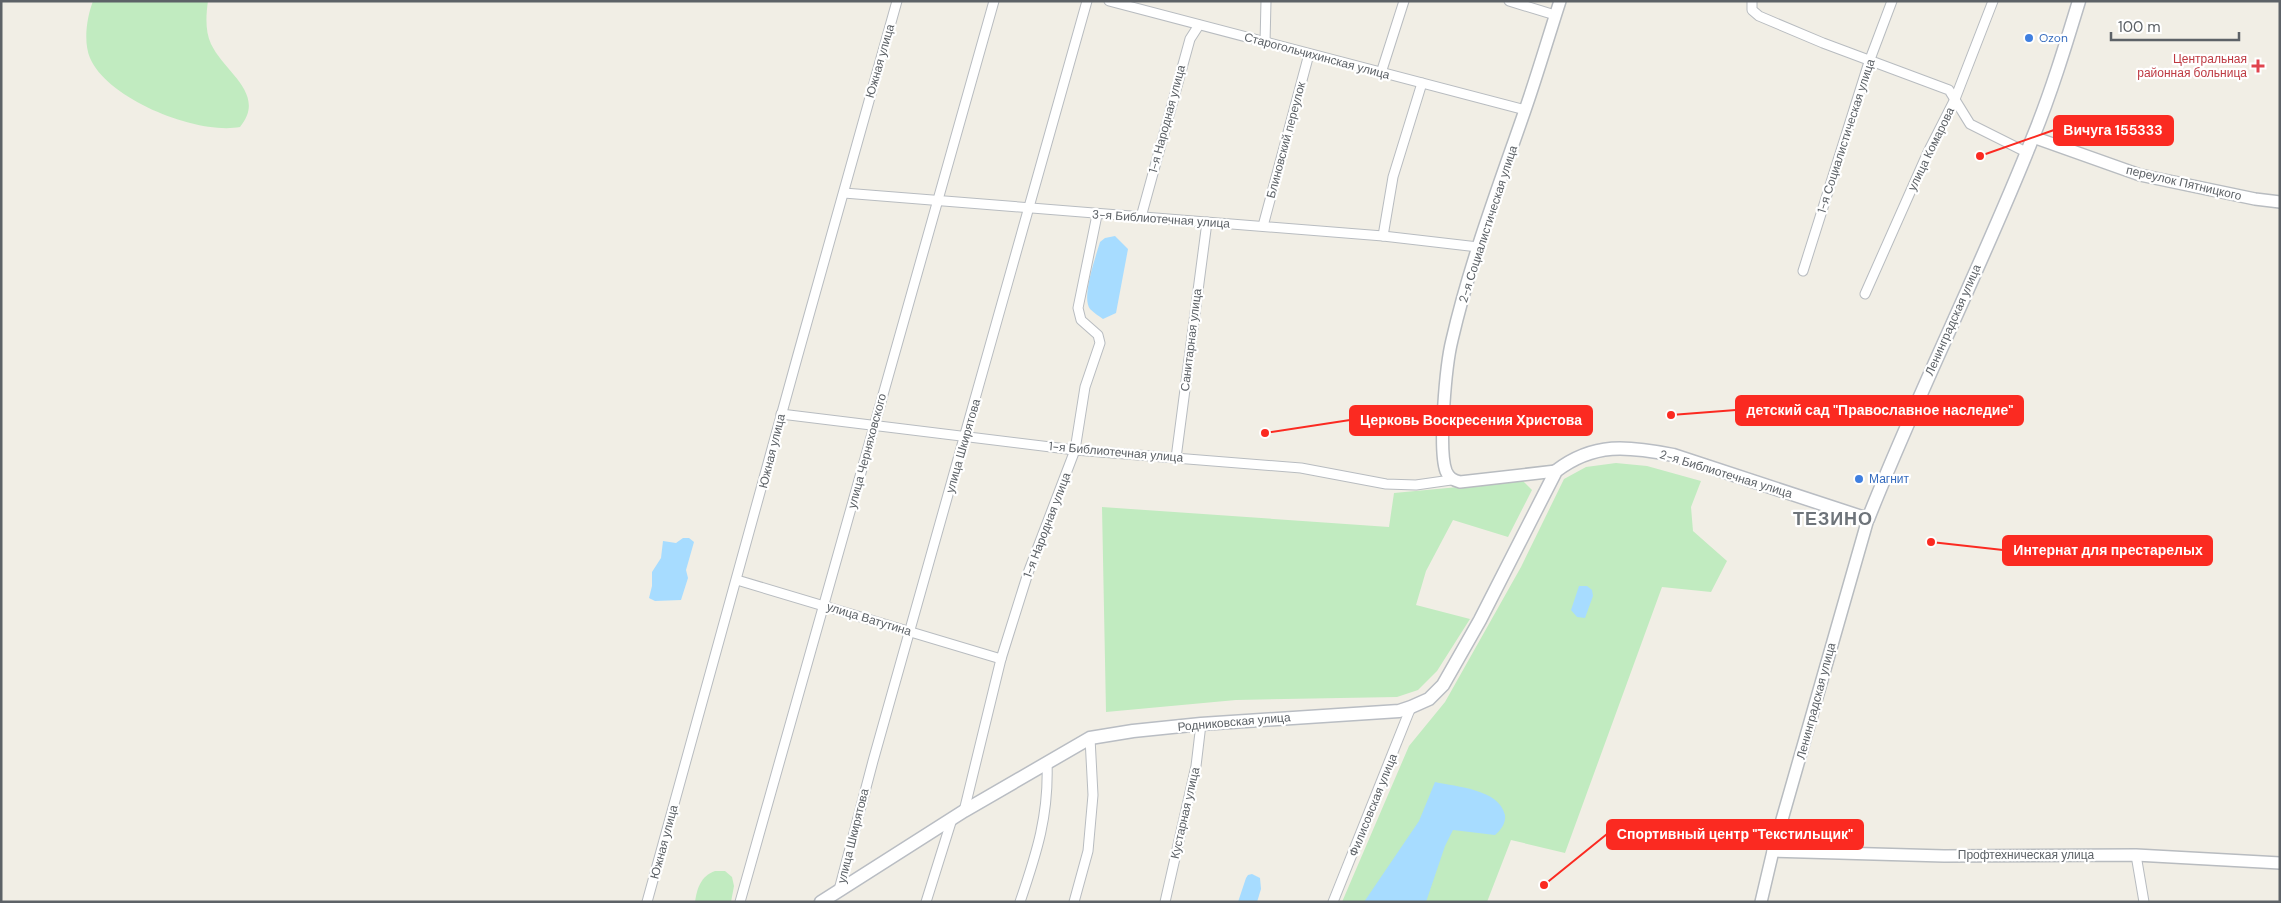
<svg xmlns="http://www.w3.org/2000/svg" width="2281" height="903" viewBox="0 0 2281 903" font-family="'DM Sans',sans-serif">
	<style>
		.green { fill: #c1ebc0 }
		.water { fill: #a7dcff }
		.lines { fill: none; stroke-linecap: round; stroke-linejoin: round }
		.minor-casing { stroke: #b8bcc0; stroke-width: 11 }
		.tertiary-casing { stroke: #b8bcc0; stroke-width: 14 }
		.secondary-casing { stroke: #b9bdc3; stroke-width: 15 }
		.minor { stroke: #fff; stroke-width: 9 }
		.tertiary { stroke: #fff; stroke-width: 11 }
		.secondary { stroke: #fff; stroke-width: 12 }
		.shop-dot { fill: #3f7fe0; stroke: #fff; stroke-width: 2 }
		.health-dot { fill: #e0444e; stroke: #fff; stroke-width: 2 }
		.labels { text-anchor: middle; stroke-width: 4.5; stroke-linejoin: round; paint-order: stroke }
		.shop-label { font-size: 12px; fill: #366cbe; stroke: #fff; text-anchor: start }
		.street-label { font-size: 12px; fill: #5d6267; stroke: #fff }
		.health-label { font-size: 12px; fill: #be3a42; stroke: #fff; text-anchor: end }
		.district-label { font-size: 18px; font-weight: bold; letter-spacing: 1px; fill: #6e747a; stroke: #fff }
		.leader { fill: none; stroke: #fb2a21; stroke-width: 2 }
		.callout-dot { fill: #fb2a21; stroke: #fff; stroke-width: 2 }
		.callout { fill: #fb2a21; stroke: #fb2a21; stroke-width: 2 }
		.callout-label { font-size: 14px; text-anchor: middle; font-weight: bold; fill: #fff }
	</style>
	<rect width="100%" height="100%" fill="#f1eee5"/>
	<!-- green -->
	<g class="green">
		<path d="M 93,1 L 208,1 C 206,15 205,31 211,44 C 225,73 267,94 240,127 C 198,135 108,100 90,58 C 83,41 87,17 93,1 Z"/>
		<path d="M 1616,463 L 1647,466 L 1701,481 L 1691,507 L 1693,531 L 1727,561 L 1711,592 L 1662,587 L 1565,853 L 1511,840 L 1487,902 L 1342,902 L 1409,746 L 1445,702 L 1521,567 L 1564,479 L 1586,467 Z"/>
		<path d="M 1523,481 L 1532,490 L 1508,537 L 1453,520 L 1426,571 L 1416,605 L 1470,619 L 1437,671 L 1418,690 L 1397,697 L 1236,700 L 1106,712 L 1102,507 L 1389,527 L 1394,493 Z"/>
		<path d="M 715,871 L 725,871 L 732,877 L 734,886 L 731,902 L 695,902 C 697,888 701,876 715,871 Z"/>
	</g>
	<!-- water -->
	<g class="water">
		<path d="M 1115,236 L 1128,249 L 1116,313 L 1103,319 C 1099,316 1094,313 1090,309 C 1081,298 1096,256 1100,242 L 1105,238 Z"/>
		<path d="M 683,538 L 689,538 L 694,542 L 686,570 L 688,578 L 681,600 L 655,601 L 649,598 L 652,586 L 652,572 L 661,558 L 663,541 L 676,543 Z"/>
		<path d="M 1579,586 L 1587,586 L 1592,590 L 1593,596 L 1585,618 L 1577,617 L 1571,610 Z"/>
		<path d="M 1435,782 C 1457,787 1499,789 1505,815 C 1506,823 1501,830 1495,835 L 1453,830 L 1445,846 L 1426,902 L 1364,902 L 1419,821 Z"/>
		<path d="M 1252,874 L 1260,878 L 1261,889 L 1257,902 L 1238,902 L 1246,878 L 1248,875 Z"/>
	</g>
	<g class="lines">
		<!-- minor casing -->
		<g class="minor-casing">
			<g id="minor">
				<path d="M 1109,1 L 1525,110"/>
				<path d="M 1509,1 L 1555,15"/>
				<path d="M 1752,1 L 1752,10 L 1759,16 L 1823,43 L 1949,90 L 1970,124 L 2026,152"/>
				<path d="M 1265,43 L 1266,1"/>
				<path d="M 1381,73 L 1404,1"/>
				<path d="M 844,193 L 1383,236 L 1478,247"/>
				<path d="M 1141,217 L 1190,39 L 1199,25"/>
				<path d="M 1263,226 L 1309,54"/>
				<path d="M 1383,236 L 1393,177 L 1422,83"/>
				<path d="M 1803,271 L 1869,62 L 1892,1"/>
				<path d="M 1865,294 L 1928,152 L 1955,99 L 1993,1"/>
				<path d="M 781,414 L 1075,450 L 1301,468 L 1386,484 L 1416,485 L 1451,480"/>
				<path d="M 1176,458 L 1207,222"/>
				<path d="M 737,580 L 1001,659"/>
				<path d="M 964,811 L 1001,659 L 1028,573 L 1075,450 L 1085,387 L 1100,343 L 1098,335 L 1081,320 L 1078,308 L 1097,215"/>
				<path d="M 2136,855 L 2144,902"/>
				<path d="M 839,890 L 873,761 L 1087,1"/>
				<path d="M 647,902 C 730,601 812,301 897,1"/>
				<path d="M 740,902 L 994,1"/>
				<path d="M 926,902 L 952,819"/>
				<path d="M 1020,902 C 1037,852 1049,815 1047,762"/>
				<path d="M 1074,902 L 1088,851 L 1093,795 L 1090,738"/>
				<path d="M 1165,902 L 1196,766 L 1201,724"/>
				<path d="M 1333,902 L 1411,707"/>
			</g>
		</g>
		<!-- tertiary casing -->
		<g class="tertiary-casing">
			<g id="tertiary">
				<path d="M 2033,137 L 2140,175 L 2255,199 L 2280,202"/>
				<path d="M 1556,471 L 1460,482 C 1453,480 1449,478 1446,471 C 1438,449 1446,364 1452,340 C 1470,262 1498,188 1524,113 C 1537,76 1548,38 1560,1"/>
				<path d="M 1773,851 L 1944,856 L 2136,855 L 2280,863"/>
				<path d="M 1761,902 L 1773,851 L 1868,519"/>
			</g>
		</g>
		<!-- secondary casing -->
		<g class="secondary-casing">
			<path id="secondary" d="M 821,902 L 964,811 L 1090,738 L 1133,731 L 1201,724 L 1399,711 L 1411,707 L 1429,699 L 1443,685 L 1480,620 L 1556,471 C 1594,442 1628,446 1673,455 L 1868,519 C 1919,390 1982,266 2033,137 C 2051,93 2065,47 2079,1"/>
		</g>
		<!-- minor -->
		<use href="#minor" class="minor"/>
		<!-- tertiary -->
		<use href="#tertiary" class="tertiary"/>
		<!-- secondary -->
		<use href="#secondary" class="secondary"/>
	</g>
	<!-- markers -->
	<g class="shop-dot">
		<circle cx="2029" cy="38" r="5"/>
		<circle cx="1859" cy="479" r="5"/>
	</g>
	<path class="health-dot" d="M2255.5 58.5h5v5h5v5h-5v5h-5v-5h-5v-5h5z"/>
	<g class="labels">
		<!-- shop labels -->
		<g class="shop-label">
			<text x="2039" y="42">Ozon</text>
			<text x="1869" y="483">Магнит</text>
		</g>
		<!-- street labels -->
		<g class="street-label">
			<text transform="translate(1317 56) rotate(15)" y="4">Старогольчихинская улица</text>
			<text transform="translate(880 61) rotate(-74)" y="4">Южная улица</text>
			<text transform="translate(1167 119) rotate(-75)" y="4">1-я Народная улица</text>
			<text transform="translate(1846 136) rotate(-72)" y="4">1-я Социалистическая улица</text>
			<text transform="translate(1286 140) rotate(-75)" y="4">Блиновский переулок</text>
			<text transform="translate(1931 149) rotate(-64)" y="4">улица Комарова</text>
			<text transform="translate(2184 183) rotate(13)" y="4">переулок Пятницкого</text>
			<text transform="translate(1161 219) rotate(4)" y="4">3-я Библиотечная улица</text>
			<text transform="translate(1488 224) rotate(-72)" y="4">2-я Социалистическая улица</text>
			<text transform="translate(1953 320) rotate(-66)" y="4">Ленинградская улица</text>
			<text transform="translate(1191 340) rotate(-83)" y="4">Санитарная улица</text>
			<text transform="translate(963 446) rotate(-74)" y="4">улица Шкирятова</text>
			<text transform="translate(772 451) rotate(-76)" y="4">Южная улица</text>
			<text transform="translate(867 451) rotate(-75)" y="4">улица Черняховского</text>
			<text transform="translate(1116 452) rotate(5)" y="4">1-я Библиотечная улица</text>
			<text transform="translate(1726 474) rotate(17)" y="4">2-я Библиотечная улица</text>
			<text transform="translate(1047 525) rotate(-69)" y="4">1-я Народная улица</text>
			<text transform="translate(869 619) rotate(17)" y="4">улица Ватутина</text>
			<text transform="translate(1816 701) rotate(-75)" y="4">Ленинградская улица</text>
			<text transform="translate(1234 722) rotate(-5)" y="4">Родниковская улица</text>
			<text transform="translate(1373 805) rotate(-68)" y="4">Филисовская улица</text>
			<text transform="translate(1185 813) rotate(-77)" y="4">Кустарная улица</text>
			<text transform="translate(853 836) rotate(-76)" y="4">улица Шкирятова</text>
			<text transform="translate(664 842) rotate(-75)" y="4">Южная улица</text>
			<text x="2026" y="859">Профтехническая улица</text>
		</g>
		<!-- health labels -->
		<g class="health-label">
			<text x="2247" y="63">Центральная<tspan x="2247" dy="14">районная больница</tspan></text>
		</g>
		<!-- district labels -->
		<g class="district-label">
			<text x="1833" y="525">ТЕЗИНО</text>
		</g>
	</g>
	<!-- callouts -->
	<path class="leader" d="M1980 156L2054 130M1671 415L1736 410M1265 433L1350 420M1931 542L2003 550M1544 885L1607 834"/>
	<g class="callout-dot">
		<circle cx="1980" cy="156" r="5"/>
		<circle cx="1671" cy="415" r="5"/>
		<circle cx="1265" cy="433" r="5"/>
		<circle cx="1931" cy="542" r="5"/>
		<circle cx="1544" cy="885" r="5"/>
	</g>
	<g class="callout">
		<rect x="2054" y="116" width="119" height="29" rx="5"/>
		<rect x="1736" y="396" width="287" height="29" rx="5"/>
		<rect x="1350" y="406" width="242" height="29" rx="5"/>
		<rect x="2003" y="536" width="209" height="29" rx="5"/>
		<rect x="1607" y="820" width="256" height="29" rx="5"/>
	</g>
	<g class="callout-label">
		<text x="2113" y="135">Вичуга 155333</text>
		<text x="1880" y="415">детский сад "Православное наследие"</text>
		<text x="1471" y="425">Церковь Воскресения Христова</text>
		<text x="2108" y="555">Интернат для престарелых</text>
		<text x="1735" y="839">Спортивный центр "Текстильщик"</text>
	</g>
	<!-- border -->
	<rect width="2281" height="903" fill="none" stroke="#5d6267" stroke-width="5"/>
	<!-- scale -->
	<path d="M2111 32v8h128v-8" fill="none" stroke="#5d6267" stroke-width="2.5"/>
	<text x="2118" y="32" font-size="15" fill="#5d6267" stroke="#ffffff" stroke-width="4" paint-order="stroke">100 m</text>
</svg>
